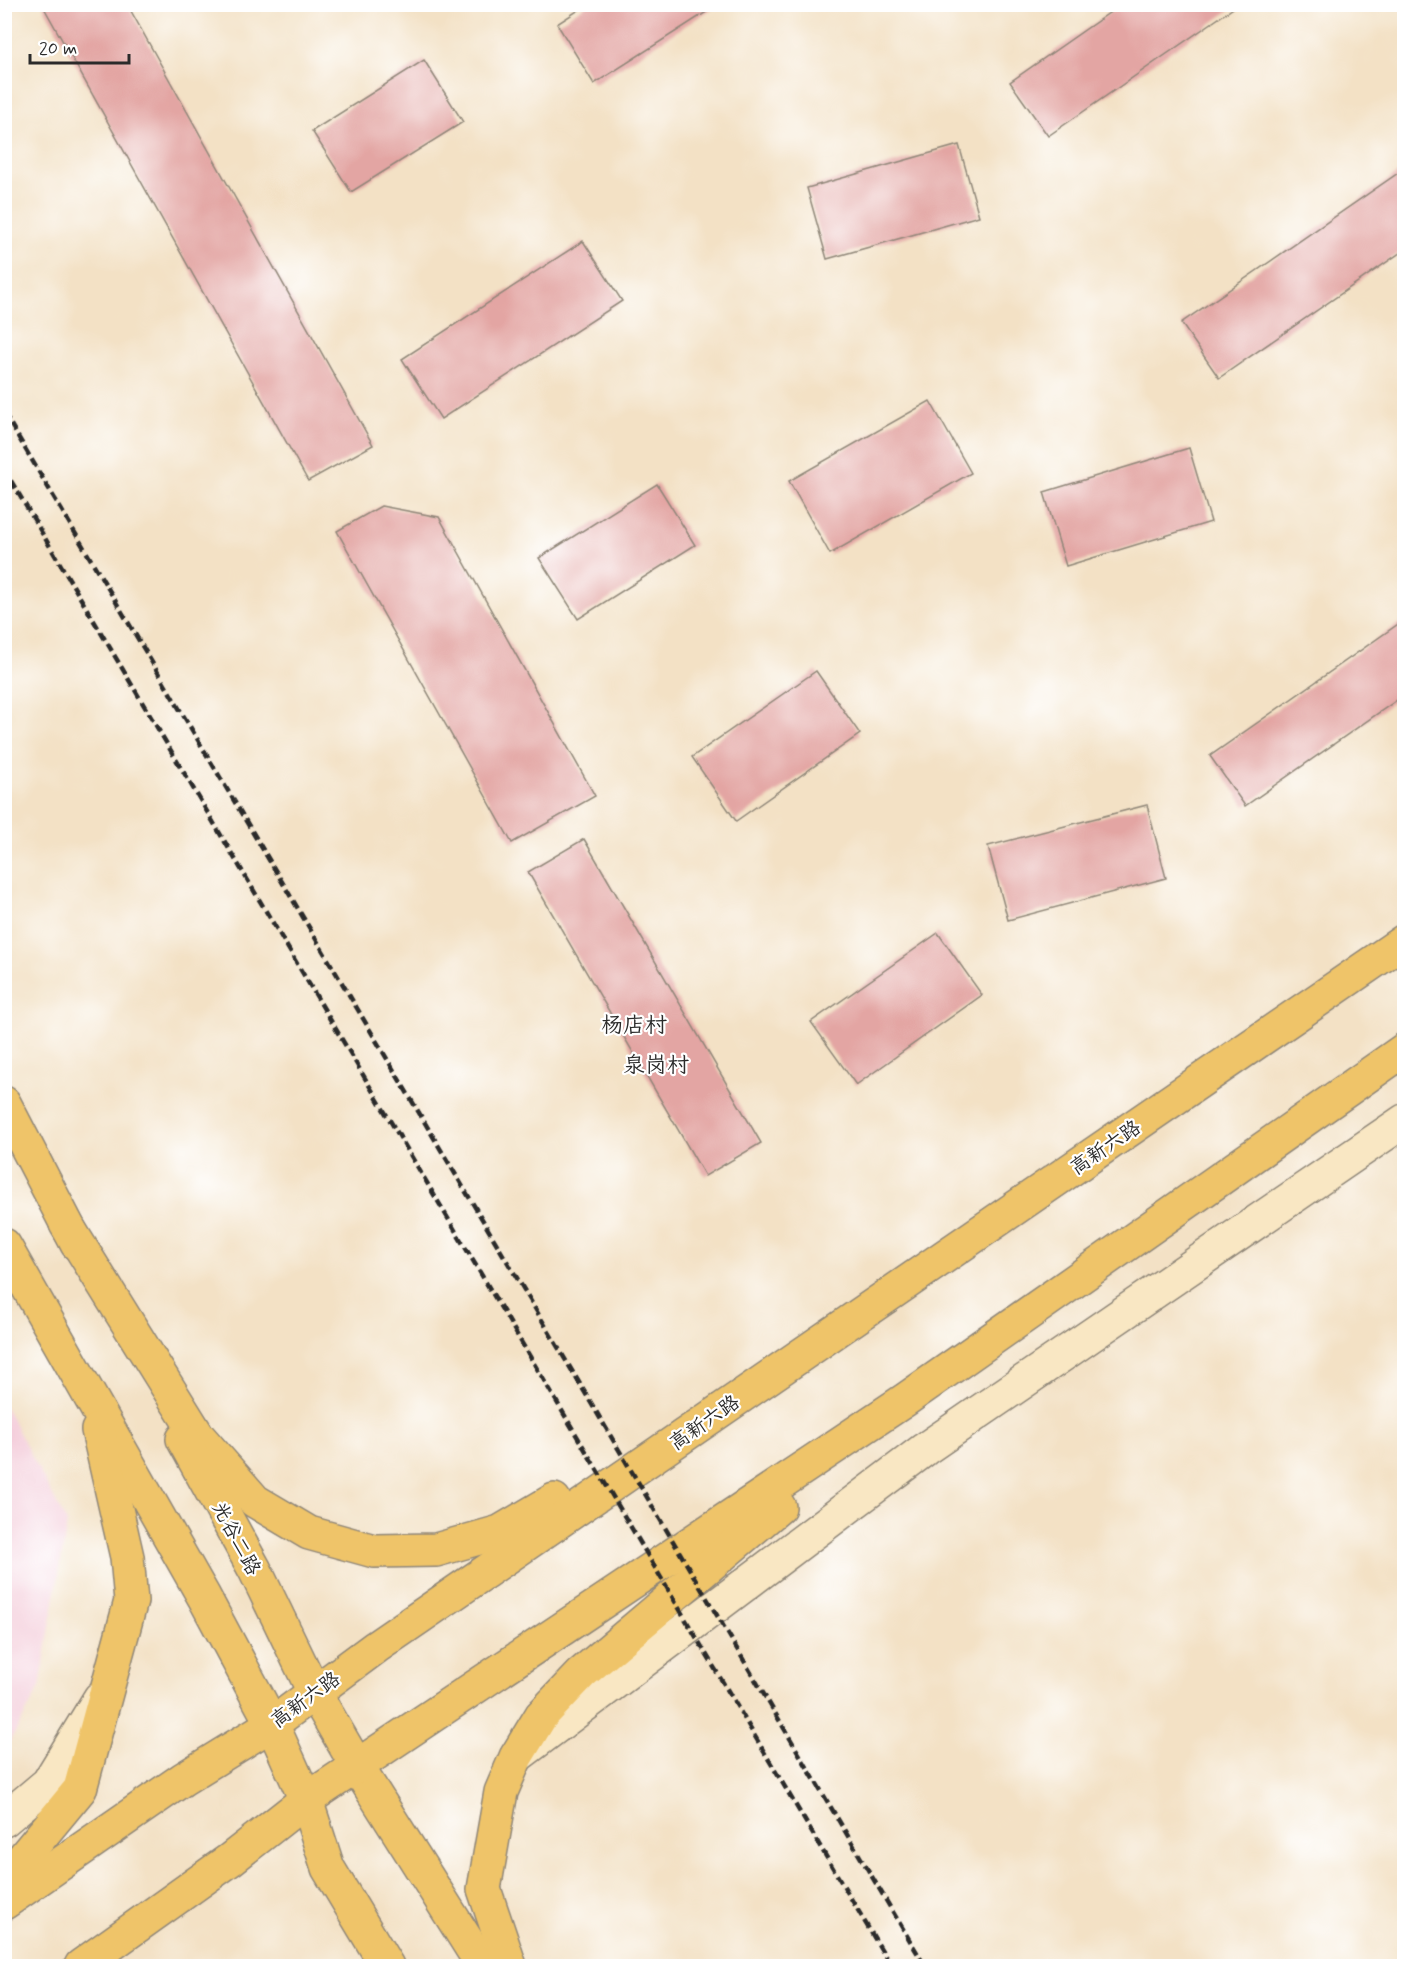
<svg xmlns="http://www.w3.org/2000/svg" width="1409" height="1971" viewBox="0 0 1409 1971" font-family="Mynerve,'LXGW WenKai TC',sans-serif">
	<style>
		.built { fill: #f4cfdc }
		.building { fill: #e3a5a3 }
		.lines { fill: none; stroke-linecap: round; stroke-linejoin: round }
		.secondary-casing { stroke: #8f8678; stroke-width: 36 }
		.primary-casing { stroke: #8f8678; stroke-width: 36 }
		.secondary { stroke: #f9e7c3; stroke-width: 33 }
		.primary { stroke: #efc469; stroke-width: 33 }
		.rail { stroke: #2b2b2b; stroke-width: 4.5; stroke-dasharray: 9 4.5; stroke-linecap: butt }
		.labels { text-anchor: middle; stroke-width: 4.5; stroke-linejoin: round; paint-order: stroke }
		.street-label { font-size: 20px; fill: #2b2b2b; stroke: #fff }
		.quarter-label { font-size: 22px; fill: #2b2b2b; stroke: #fff }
	</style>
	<rect width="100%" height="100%" fill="#fff"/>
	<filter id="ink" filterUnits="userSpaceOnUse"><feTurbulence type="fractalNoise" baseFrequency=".0167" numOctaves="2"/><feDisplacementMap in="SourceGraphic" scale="12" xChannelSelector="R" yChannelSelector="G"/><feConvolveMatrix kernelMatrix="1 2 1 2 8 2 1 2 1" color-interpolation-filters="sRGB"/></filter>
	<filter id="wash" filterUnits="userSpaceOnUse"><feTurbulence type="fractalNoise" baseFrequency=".008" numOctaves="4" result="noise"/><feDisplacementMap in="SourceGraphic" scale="24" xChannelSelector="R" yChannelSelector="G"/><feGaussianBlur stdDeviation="1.35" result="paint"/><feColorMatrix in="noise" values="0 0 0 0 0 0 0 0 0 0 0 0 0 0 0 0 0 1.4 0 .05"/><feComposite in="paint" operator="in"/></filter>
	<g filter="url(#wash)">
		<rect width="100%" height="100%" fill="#f3e1c5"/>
		<!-- built -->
		<path class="built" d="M 5,1406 L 67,1523 L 40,1687 L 5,1751 Z"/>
		<g id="blocks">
			<!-- building -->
			<g class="building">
				<path d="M 42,4 L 127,4 L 373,445 L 308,481 Z"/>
				<path d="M 588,4 L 719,4 L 594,84 L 557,24 Z"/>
				<path d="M 1122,4 L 1239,4 L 1048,136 L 1010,82 Z"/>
				<path d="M 424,60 L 463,122 L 351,192 L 312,131 Z"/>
				<path d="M 959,145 L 979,216 L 827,259 L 807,188 Z"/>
				<path d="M 1404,169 L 1404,250 L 1219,378 L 1181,323 Z"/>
				<path d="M 583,241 L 622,301 L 441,419 L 402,359 Z"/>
				<path d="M 930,401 L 971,473 L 830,554 L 789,481 Z"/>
				<path d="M 1189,448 L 1211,522 L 1066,566 L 1044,492 Z"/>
				<path d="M 657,484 L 695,545 L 578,619 L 539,558 Z"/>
				<path d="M 381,506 L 439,517 L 595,796 L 512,843 L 337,531 Z"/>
				<path d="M 1404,620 L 1404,695 L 1245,806 L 1210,756 Z"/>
				<path d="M 816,671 L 860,734 L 736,821 L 692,757 Z"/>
				<path d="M 1147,805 L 1166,878 L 1008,920 L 988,846 Z"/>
				<path d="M 584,839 L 761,1143 L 705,1176 L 528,872 Z"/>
				<path d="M 938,933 L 982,995 L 856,1085 L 811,1022 Z"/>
			</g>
		</g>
	</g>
	<g filter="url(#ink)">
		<use href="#blocks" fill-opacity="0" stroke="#8f8678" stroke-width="1.5"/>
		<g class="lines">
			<!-- secondary casing -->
			<g class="secondary-casing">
				<g id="secondary">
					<path d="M 517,1756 L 925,1449 L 1404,1121"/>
					<path d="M 4,1820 L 48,1783 L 100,1698"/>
				</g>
			</g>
			<!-- primary casing -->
			<g class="primary-casing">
				<g id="primary">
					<path d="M 4,1103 L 77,1244"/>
					<path d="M 66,1224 L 198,1436 L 255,1501 L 309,1533 L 374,1551 L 436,1550 L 500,1532 L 554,1500"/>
					<path d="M 4,1245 L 204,1597 L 272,1724 L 306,1800 L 328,1868 L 387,1966"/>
					<path d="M 183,1439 L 255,1570 L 314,1692 L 358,1768 L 483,1966"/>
					<path d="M 4,1881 L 80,1789 L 131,1601 L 127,1557 L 98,1430"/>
					<path d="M 4,1903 L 183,1779 L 272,1724 L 376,1647 L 1404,941"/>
					<path d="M 81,1966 L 231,1859 L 306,1800 L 905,1400 L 1404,1050"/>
					<path d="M 510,1966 L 484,1889 L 501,1792 L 516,1757 L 541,1716 L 581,1674 L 779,1507"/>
				</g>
			</g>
			<!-- secondary -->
			<use href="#secondary" class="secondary"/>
			<!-- primary -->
			<use href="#primary" class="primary"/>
			<!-- rail -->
			<g class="rail">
				<path d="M 4,413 L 925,1966"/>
				<path d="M 4,469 L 891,1966"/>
			</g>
		</g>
	</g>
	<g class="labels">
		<!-- street labels -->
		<g class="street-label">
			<text transform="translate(1105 1147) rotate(-34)" y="7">高新六路</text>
			<text transform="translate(704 1422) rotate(-35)" y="7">高新六路</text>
			<text transform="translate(237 1538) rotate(62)" y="7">光谷二路</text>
			<text transform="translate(305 1699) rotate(-36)" y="7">高新六路</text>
		</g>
		<!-- quarter labels -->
		<g class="quarter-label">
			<text x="634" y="1032">杨店村</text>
			<text x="656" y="1072">泉岗村</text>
		</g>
	</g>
	<!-- margin -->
	<rect width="1409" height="1971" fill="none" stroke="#fff" stroke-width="24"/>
	<!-- scale -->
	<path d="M30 54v9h99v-9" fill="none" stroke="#2b2b2b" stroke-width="3"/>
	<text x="39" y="54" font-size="18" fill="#2b2b2b" stroke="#ffffff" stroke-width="4.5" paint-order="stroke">20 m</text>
</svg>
